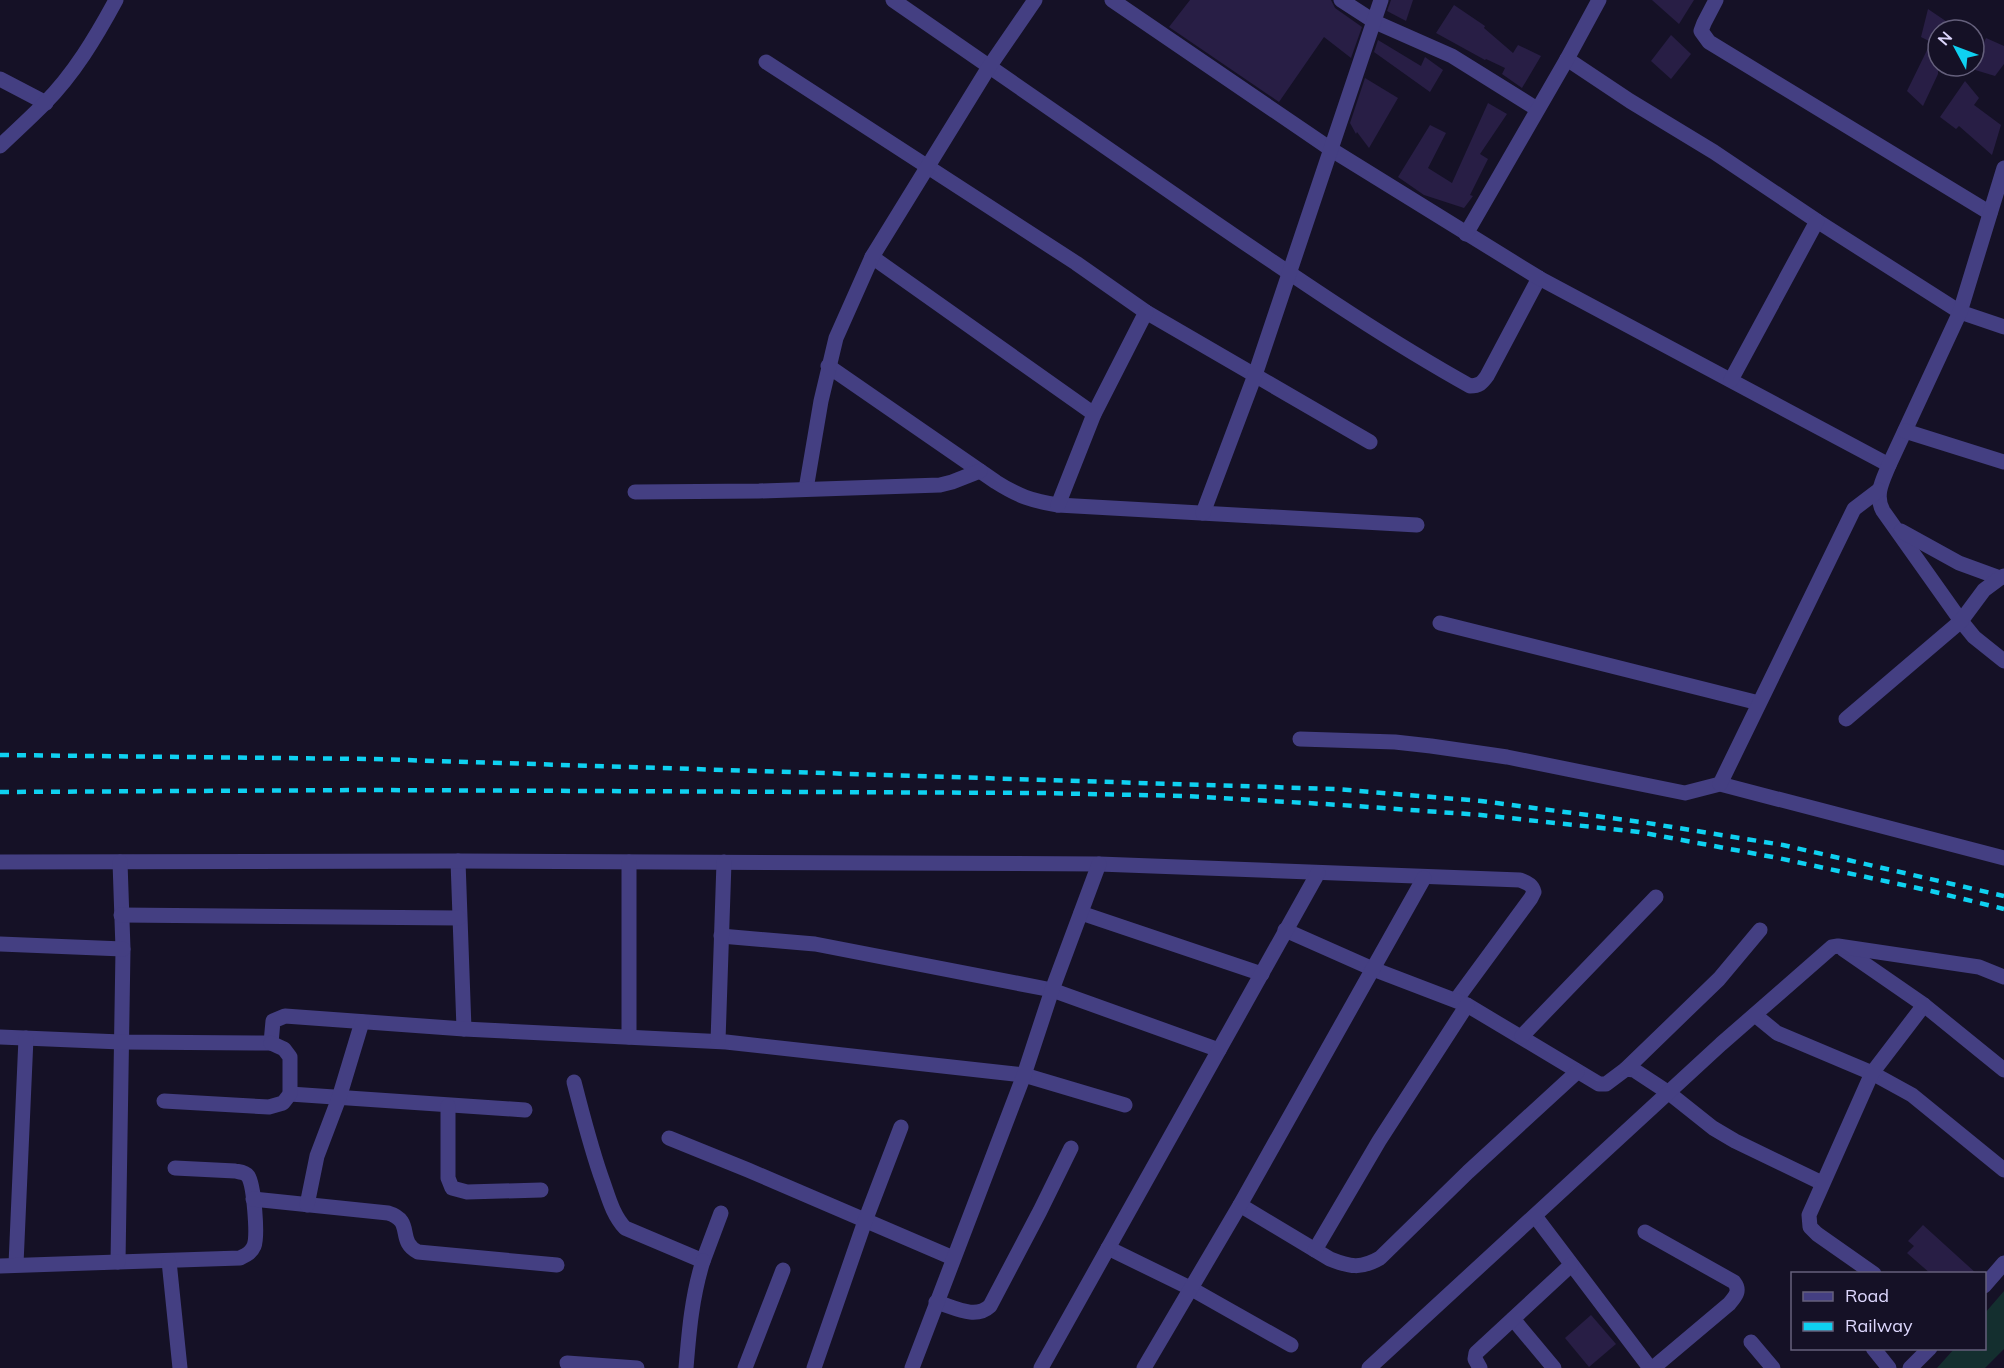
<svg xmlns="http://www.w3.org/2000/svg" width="2004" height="1368" viewBox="0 0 2004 1368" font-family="Mulish,sans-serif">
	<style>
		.green { fill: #142f2f }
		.building { fill: #281e45 }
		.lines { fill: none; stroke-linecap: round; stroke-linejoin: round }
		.minor { stroke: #443f82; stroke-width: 15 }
		.rail { stroke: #0fd1f1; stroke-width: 4.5; stroke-dasharray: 9 8; stroke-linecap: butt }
	</style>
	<rect width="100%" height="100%" fill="#151126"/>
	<!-- green -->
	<path class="green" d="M 2004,1291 L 2004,1349 L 1985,1368 L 1937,1368 L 1954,1349 L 1984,1348 L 1985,1313 Z"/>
	<!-- building -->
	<g class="building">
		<path d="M 1190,0 L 1331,0 L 1335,8 L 1362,27 L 1351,58 L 1324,37 L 1279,102 L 1169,27 Z"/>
		<path d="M 1391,0 L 1413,0 L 1406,21 L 1387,11 Z"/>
		<path d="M 1652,0 L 1694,0 L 1679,24 Z"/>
		<path d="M 1454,5 L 1485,26 L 1484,28 L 1513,53 L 1518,45 L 1541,56 L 1522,88 L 1502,74 L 1505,68 L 1486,59 L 1485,60 L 1436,33 Z"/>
		<path d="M 1928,9 L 1959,30 L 1938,30 L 1938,74 L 1923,106 L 1907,91 L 1931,42 L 1921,37 Z"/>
		<path d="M 1671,35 L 1691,54 L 1671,79 L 1651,61 Z"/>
		<path d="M 1986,38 L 2004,46 L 2004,64 L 1995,76 L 1972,69 Z"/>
		<path d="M 1378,40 L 1421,66 L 1425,57 L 1443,70 L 1430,92 L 1374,52 Z"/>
		<path d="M 1365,78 L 1398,98 L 1369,148 L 1357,132 L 1356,134 L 1350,123 Z"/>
		<path d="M 1965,81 L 1979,98 L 1974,105 L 2001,125 L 1992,155 L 1959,126 L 1956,129 L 1940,117 Z"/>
		<path d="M 1488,103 L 1507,114 L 1480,154 L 1488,159 L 1470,195 L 1473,196 L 1464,208 L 1424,195 L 1398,177 L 1430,125 L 1446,133 L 1428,168 L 1452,183 Z"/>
		<path d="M 1923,1225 L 1977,1274 L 1931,1274 L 1907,1253 L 1914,1246 L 1908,1241 Z"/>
		<path d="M 1591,1315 L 1616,1344 L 1589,1367 L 1565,1338 Z"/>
	</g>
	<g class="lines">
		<!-- minor -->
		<g class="minor">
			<path d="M 893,0 C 1000,75 1107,149 1214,222 C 1298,279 1382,337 1470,386 C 1479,386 1482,383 1487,376 L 1539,278"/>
			<path d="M 1112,0 L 1332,150 L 1539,278 L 1889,465"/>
			<path d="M 1341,0 L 1375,22 L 1452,56 L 1537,109"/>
			<path d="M 1716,0 L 1704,23 L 1701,31 L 1709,42 L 1990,213"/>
			<path d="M 1567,59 L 1630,101 L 1714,152 L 1817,221 L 1960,312 L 2004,327"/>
			<path d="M 766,62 L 1076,263 L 1146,312 L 1370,442"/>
			<path d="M 0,79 L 46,103"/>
			<path d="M 0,146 C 15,132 30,118 44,104 C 74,74 96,37 116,0"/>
			<path d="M 2004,168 L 1960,312 L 1889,465 C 1883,480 1874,495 1883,511 L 1961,621 L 1974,637 L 2004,661"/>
			<path d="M 1466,234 L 1567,59 L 1599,0"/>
			<path d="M 872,257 L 1094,414"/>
			<path d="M 828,366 L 996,482 C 1018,496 1032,501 1058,505 L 1417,525"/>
			<path d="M 1731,380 L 1817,221"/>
			<path d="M 1905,431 L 2004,462"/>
			<path d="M 806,489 L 821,401 L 836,338 L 872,257 L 989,67 L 1035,0"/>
			<path d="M 635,492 L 759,491 L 940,485 L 952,482 L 980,471"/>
			<path d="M 1058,505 L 1094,414 L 1146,312"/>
			<path d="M 1203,513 L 1255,375 L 1381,0"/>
			<path d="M 1901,531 L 1959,563 L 2000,578"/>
			<path d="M 1440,623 L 1759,703"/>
			<path d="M 1846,719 L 1961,621 L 1984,590 L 2000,578 L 2004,576"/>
			<path d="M 1300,739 L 1395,742 L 1431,746 L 1507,757 L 1685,793 L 1720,784 L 2004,858"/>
			<path d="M 1720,784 L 1854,509 L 1879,490"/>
			<path d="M 458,861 L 464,1029"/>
			<path d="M 0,862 L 458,861 L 1099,864 L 1520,880 C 1527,883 1532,884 1534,892 L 1531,898 L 1456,1000"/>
			<path d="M 120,862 L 123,949 L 118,1262 L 240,1258 C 246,1255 251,1253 254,1246 C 258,1236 254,1185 248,1176 C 245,1172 240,1172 235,1171 L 175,1168"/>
			<path d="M 629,862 L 629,1037"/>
			<path d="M 1081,913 L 1262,974"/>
			<path d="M 121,915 L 459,918"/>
			<path d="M 1285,930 L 1373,969 L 1467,1005 L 1599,1084 L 1606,1084 L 1626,1069 L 1634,1070 L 1669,1093 L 1713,1128 L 1735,1141 L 1822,1183"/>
			<path d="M 721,936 L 815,944 L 1052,990 L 1219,1050"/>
			<path d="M 0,944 L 123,949"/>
			<path d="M 1843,949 L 1924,1005 L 2004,1070"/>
			<path d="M 1755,1015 L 1777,1033 L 1872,1073 L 1912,1095 L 2004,1170"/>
			<path d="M 1522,1036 L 1656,897"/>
			<path d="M 0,1037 L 121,1042 L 271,1043 L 273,1021 L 285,1016 L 464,1029 L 726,1042 L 1024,1075 L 1125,1105"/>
			<path d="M 718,1041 L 724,862"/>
			<path d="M 1626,1069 L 1719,979 L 1760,930"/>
			<path d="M 574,1082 C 583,1116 591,1149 603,1182 C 609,1199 613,1215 625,1228 L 703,1261 L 721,1213"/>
			<path d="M 290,1094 L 525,1110"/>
			<path d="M 164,1101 L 269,1107 L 283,1103 L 290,1094 L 290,1057 L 284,1049 L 271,1043"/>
			<path d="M 448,1106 L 448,1178 L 452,1188 L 467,1192 L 541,1190"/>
			<path d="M 669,1138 L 748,1170 L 953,1258"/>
			<path d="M 253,1199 L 388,1213 C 415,1221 396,1241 418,1252 L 557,1265"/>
			<path d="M 307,1205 L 317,1156 L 339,1098 L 362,1022"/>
			<path d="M 1240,1205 L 1330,1259 C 1350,1267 1361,1269 1380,1258 L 1468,1172 L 1577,1072"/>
			<path d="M 1535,1216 L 1650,1368"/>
			<path d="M 1645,1232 L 1734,1282 C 1741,1291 1735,1297 1729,1304 L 1653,1368"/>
			<path d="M 1108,1248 L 1190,1288 L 1291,1345"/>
			<path d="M 1315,1250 L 1379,1141 L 1467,1005"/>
			<path d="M 169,1261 L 180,1368"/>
			<path d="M 16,1264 L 26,1038"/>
			<path d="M 0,1266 L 118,1262"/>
			<path d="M 1874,1274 L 1817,1234 L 1810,1227 L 1809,1215 L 1872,1073 L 1924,1005"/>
			<path d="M 1984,1286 L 2004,1263"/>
			<path d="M 936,1302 C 954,1307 975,1320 990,1306 L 1040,1211 L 1071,1148"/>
			<path d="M 1513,1319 L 1554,1368"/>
			<path d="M 1751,1342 L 1773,1368"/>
			<path d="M 1873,1348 L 1889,1368"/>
			<path d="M 567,1363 L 637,1368"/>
			<path d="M 686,1368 C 689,1331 692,1296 703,1261"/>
			<path d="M 745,1368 L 783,1270"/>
			<path d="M 814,1368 L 865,1221 L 901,1127"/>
			<path d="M 912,1368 L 1024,1075 L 1052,990 L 1099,864"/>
			<path d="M 1041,1368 L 1318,873"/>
			<path d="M 1144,1368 L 1240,1205 L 1424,878"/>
			<path d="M 1369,1368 L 1721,1044 L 1832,947 L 1838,946 L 1979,967 L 2004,977"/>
			<path d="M 1480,1368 L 1475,1359 L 1476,1353 L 1571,1265"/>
			<path d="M 1910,1368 L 1930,1348"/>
		</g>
		<!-- rail -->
		<g class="rail">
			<path d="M 0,755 L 372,759 L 1335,789 L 1481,801 L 1641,822 L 1783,845 L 2004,896"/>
			<path d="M 0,792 L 368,790 L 1040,793 L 1187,796 L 1341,805 L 1481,815 L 1639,832 L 1778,858 L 1931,891 L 2004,909"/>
		</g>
	</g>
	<!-- legend -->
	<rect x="1791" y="1272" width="195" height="78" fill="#151126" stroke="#65607c" stroke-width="1.5"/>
	<rect x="1803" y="1292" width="30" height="9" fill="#443f82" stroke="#65607c" stroke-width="1.5"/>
	<text x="1845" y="1302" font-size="18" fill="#ddd7fd">Road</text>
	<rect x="1803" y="1322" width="30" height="9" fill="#0fd1f1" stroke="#65607c" stroke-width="1.5"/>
	<text x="1845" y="1332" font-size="18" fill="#ddd7fd">Railway</text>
	<!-- north arrow -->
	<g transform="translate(1956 48) rotate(311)"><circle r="28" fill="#151126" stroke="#65607c" stroke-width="1.5"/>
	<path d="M0-4.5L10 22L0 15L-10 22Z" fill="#0fd1f1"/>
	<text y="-9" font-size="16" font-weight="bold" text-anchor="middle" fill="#ddd7fd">N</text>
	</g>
</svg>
